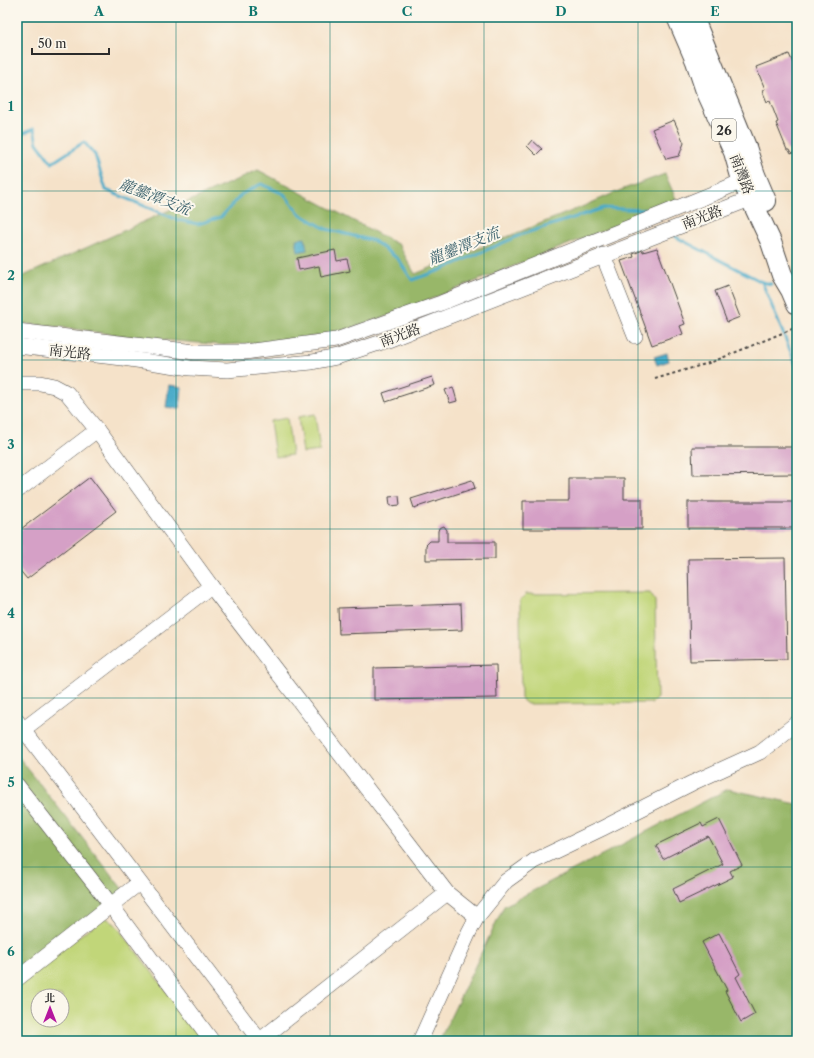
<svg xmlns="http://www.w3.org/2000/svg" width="814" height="1058" viewBox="0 0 814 1058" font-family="'Libre Caslon Text','Noto Serif TC',serif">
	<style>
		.green { fill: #c1d679; stroke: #768052; fill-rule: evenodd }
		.forest { fill: #98b769; stroke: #62714a }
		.water { fill: #4aabc9; stroke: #3a6b7a }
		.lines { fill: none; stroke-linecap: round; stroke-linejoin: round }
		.stream { stroke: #4aabc9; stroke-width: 3 }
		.building { fill: #d5a0c6 }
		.minor-casing { stroke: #494643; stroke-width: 16 }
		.major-casing { stroke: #494643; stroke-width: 22 }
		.path { stroke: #494643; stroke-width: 2; stroke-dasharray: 3 3; stroke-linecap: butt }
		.minor { stroke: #fff; stroke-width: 15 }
		.major { stroke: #fff; stroke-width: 20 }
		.grid { fill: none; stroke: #0f766e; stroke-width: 1; stroke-opacity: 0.55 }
		.labels { text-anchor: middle; stroke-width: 4; stroke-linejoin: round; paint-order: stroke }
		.shield { fill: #fbf7ec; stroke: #696865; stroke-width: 1 }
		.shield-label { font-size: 13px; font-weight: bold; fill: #2b2b2b }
		.street-label { font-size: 14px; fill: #2b2b2b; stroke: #fbf7ec }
		.water-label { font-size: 15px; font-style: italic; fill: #375e6a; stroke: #fbf7ec }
		.neatline { fill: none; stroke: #0f766e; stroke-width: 1.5 }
		.grid-label { font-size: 13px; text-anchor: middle; font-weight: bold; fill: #0f766e }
	</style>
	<rect width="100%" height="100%" fill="#fbf7ec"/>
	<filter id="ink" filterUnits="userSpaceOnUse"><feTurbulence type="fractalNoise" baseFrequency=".025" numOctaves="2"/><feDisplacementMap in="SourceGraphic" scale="8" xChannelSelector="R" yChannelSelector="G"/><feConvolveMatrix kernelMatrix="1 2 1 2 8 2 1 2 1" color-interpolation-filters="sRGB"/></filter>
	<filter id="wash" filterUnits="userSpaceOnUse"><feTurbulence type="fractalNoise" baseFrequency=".012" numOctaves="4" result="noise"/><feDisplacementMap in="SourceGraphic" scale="16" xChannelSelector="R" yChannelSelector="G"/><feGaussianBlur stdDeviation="0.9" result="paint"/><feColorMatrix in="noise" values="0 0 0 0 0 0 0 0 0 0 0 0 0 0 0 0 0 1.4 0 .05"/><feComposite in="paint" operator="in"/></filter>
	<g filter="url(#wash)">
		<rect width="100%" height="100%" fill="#f5e2c9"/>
		<!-- green -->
		<g class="green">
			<path d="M 315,414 L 320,451 L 303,453 L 298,417 Z"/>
			<path d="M 287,418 L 292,455 L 275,457 L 270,421 Z"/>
			<path d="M 650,593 L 655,601 L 657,698 L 652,703 L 527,704 L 521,699 L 520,600 L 526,594 Z"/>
			<path d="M 105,917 L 115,924 L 205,1041 L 17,1041 L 17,982 ZM 38,996 L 62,996 L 62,1020 L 38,1020 Z"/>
		</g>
		<!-- forest -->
		<g class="forest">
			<path d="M 258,170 L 399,245 L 415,274 L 584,206 L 621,190 L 665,174 L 677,201 L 391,315 L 335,333 L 287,341 L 223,345 L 140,338 L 67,328 L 17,323 L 17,279 Z"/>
			<path d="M 17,755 L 124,891 L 17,971 Z"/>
			<path d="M 728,789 L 797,804 L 797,1041 L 439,1041 L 504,906 Z"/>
		</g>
		<!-- water -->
		<g class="water">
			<path d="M 797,153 L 797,206 L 795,204 L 794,179 L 792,165 L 793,155 Z"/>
			<path d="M 305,238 L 307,250 L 298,252 L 296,239 Z"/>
			<path d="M 667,353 L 669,361 L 657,365 L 654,357 Z"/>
			<path d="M 169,385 L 182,387 L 180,409 L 166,407 Z"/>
		</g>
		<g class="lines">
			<!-- stream -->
			<g class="stream">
				<path d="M 17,136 L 34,129 L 37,143 L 52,163 L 84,142 L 95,155 L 106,190 L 178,220 L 198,224 L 221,217 L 242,194 L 261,184 L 284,194 L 300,214 L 326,229 L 374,241 L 398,259 L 412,280 L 441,270 L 523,234 L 604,208 L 645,210"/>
				<path d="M 674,236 L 762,282 L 771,284"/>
				<path d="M 762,282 L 797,367"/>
			</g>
		</g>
		<g id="blocks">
			<!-- building -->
			<g class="building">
				<path d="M 789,54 L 797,72 L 797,112 L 794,113 L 797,122 L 797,151 L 791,154 L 789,150 L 787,150 L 776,123 L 778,122 L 770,101 L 767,102 L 762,90 L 765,89 L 756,67 Z"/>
				<path d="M 674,120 L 684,143 L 679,156 L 666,159 L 652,129 Z"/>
				<path d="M 532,140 L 542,149 L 536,155 L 527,146 Z"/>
				<path d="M 657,248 L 685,324 L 680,326 L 683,334 L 652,345 L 621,261 L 634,257 L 633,254 L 643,250 L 643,252 Z"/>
				<path d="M 335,250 L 337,261 L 347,259 L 350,271 L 321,277 L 319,266 L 299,270 L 297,258 Z"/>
				<path d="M 728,286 L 740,317 L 727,322 L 715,291 Z"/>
				<path d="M 432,377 L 435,385 L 398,397 L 398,398 L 386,402 L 383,393 Z"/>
				<path d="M 453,387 L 457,401 L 450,403 L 445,390 Z"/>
				<path d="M 692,447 L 797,447 L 797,474 L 693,475 Z"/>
				<path d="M 90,477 L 116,511 L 27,579 L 17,567 L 17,532 Z"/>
				<path d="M 569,478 L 624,478 L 624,499 L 642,499 L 642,529 L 523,529 L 523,501 L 569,501 Z"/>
				<path d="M 472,480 L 475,488 L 414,508 L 411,499 Z"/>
				<path d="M 399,496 L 400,505 L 390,506 L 389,497 Z"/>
				<rect x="688" y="502" width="109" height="26"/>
				<path d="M 444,526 L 447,530 L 447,542 L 495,542 L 495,559 L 426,560 L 426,545 L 430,541 L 438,541 L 438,531 L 439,528 Z"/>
				<path d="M 785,558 L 787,659 L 690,661 L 688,559 Z"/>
				<path d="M 461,604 L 462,630 L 339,634 L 338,608 Z"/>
				<path d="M 496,665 L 497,698 L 374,700 L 374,668 Z"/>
				<path d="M 719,819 L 742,865 L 730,871 L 733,877 L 679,903 L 673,889 L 723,864 L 708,836 L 663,859 L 656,845 L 701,823 L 703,827 Z"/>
				<path d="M 719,933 L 740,974 L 736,977 L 755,1014 L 741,1022 L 725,991 L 727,990 L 702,942 Z"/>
			</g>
		</g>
	</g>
	<g filter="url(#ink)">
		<use href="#blocks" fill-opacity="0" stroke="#494643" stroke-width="1"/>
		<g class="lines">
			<!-- minor casing -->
			<g class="minor-casing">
				<g id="minor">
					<path d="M 603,255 L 635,336"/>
					<path d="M 17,331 L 195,352 L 245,352 L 336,340 L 441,303 L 717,192 L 751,177"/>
					<path d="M 17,346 L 123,358 L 190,368 L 227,370 L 312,362 L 337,357 L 388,340 L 760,195"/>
					<path d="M 17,383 L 40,383 L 54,386 L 67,393 L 97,430 L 211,586 L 447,893 L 477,917"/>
					<path d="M 17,491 L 97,430"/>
					<path d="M 17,721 L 260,1041"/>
					<path d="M 24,729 L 211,586"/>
					<path d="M 17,785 L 111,905 L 212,1041"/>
					<path d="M 17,979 L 139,883"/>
					<path d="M 259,1041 L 447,893"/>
					<path d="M 420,1041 L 469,932 L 477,917 L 506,881 L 534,861 L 603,828 L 692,783 L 760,752 L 797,723"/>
				</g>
			</g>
			<!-- major casing -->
			<g class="major-casing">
				<g id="major">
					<path d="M 677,17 L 696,61 L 705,88 L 734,152 L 742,180 L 771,242 L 782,275 L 791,290 L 797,304"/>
					<path d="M 693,17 L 746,147 L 755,175 L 766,201"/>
				</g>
			</g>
			<!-- path -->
			<path class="path" d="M 655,379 L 712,362 L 797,327"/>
			<!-- minor -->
			<use href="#minor" class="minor"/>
			<!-- major -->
			<use href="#major" class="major"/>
		</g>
	</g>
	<!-- grid -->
	<path class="grid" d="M 176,17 L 176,1041M 330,17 L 330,1041M 484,17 L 484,1041M 638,17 L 638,1041M 17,191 L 797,191M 17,360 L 797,360M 17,529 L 797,529M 17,698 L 797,698M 17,867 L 797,867"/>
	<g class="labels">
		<!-- shield labels -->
		<rect class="shield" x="712" y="119" width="24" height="22" rx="3"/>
		<g class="shield-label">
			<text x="724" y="135">26</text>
		</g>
		<!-- street labels -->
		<g class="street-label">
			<text transform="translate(742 174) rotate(69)" y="5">南灣路</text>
			<text transform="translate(702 217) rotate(-21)" y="5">南光路</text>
			<text transform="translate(400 335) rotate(-20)" y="5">南光路</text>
			<text transform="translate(70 352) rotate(6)" y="5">南光路</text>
		</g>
		<!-- water labels -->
		<g class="water-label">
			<text transform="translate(155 197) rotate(21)" y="5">龍鑾潭支流</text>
			<text transform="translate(464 246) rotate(-22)" y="5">龍鑾潭支流</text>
		</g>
	</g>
	<!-- margin -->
	<rect width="814" height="1058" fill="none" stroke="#fbf7ec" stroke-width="44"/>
	<!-- north arrow -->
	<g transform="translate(50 1008)"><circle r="19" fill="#fbf7ec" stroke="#a8a59f"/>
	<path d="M0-3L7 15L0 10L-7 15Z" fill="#b5179e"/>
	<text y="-6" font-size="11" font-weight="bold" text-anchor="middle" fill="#2b2b2b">北</text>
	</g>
	<!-- scale -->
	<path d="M32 48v6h77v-6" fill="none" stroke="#2b2b2b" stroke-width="2"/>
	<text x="38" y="48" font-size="12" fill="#2b2b2b" stroke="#fbf7ec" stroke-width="3" paint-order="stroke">50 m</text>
	<rect x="22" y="22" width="770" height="1014" class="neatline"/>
	<g class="grid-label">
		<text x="99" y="16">A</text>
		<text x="253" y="16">B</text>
		<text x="407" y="16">C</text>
		<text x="561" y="16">D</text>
		<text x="715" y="16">E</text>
		<text x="11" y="111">1</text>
		<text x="11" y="280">2</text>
		<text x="11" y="449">3</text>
		<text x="11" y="618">4</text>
		<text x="11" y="787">5</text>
		<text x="11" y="956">6</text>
	</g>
</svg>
